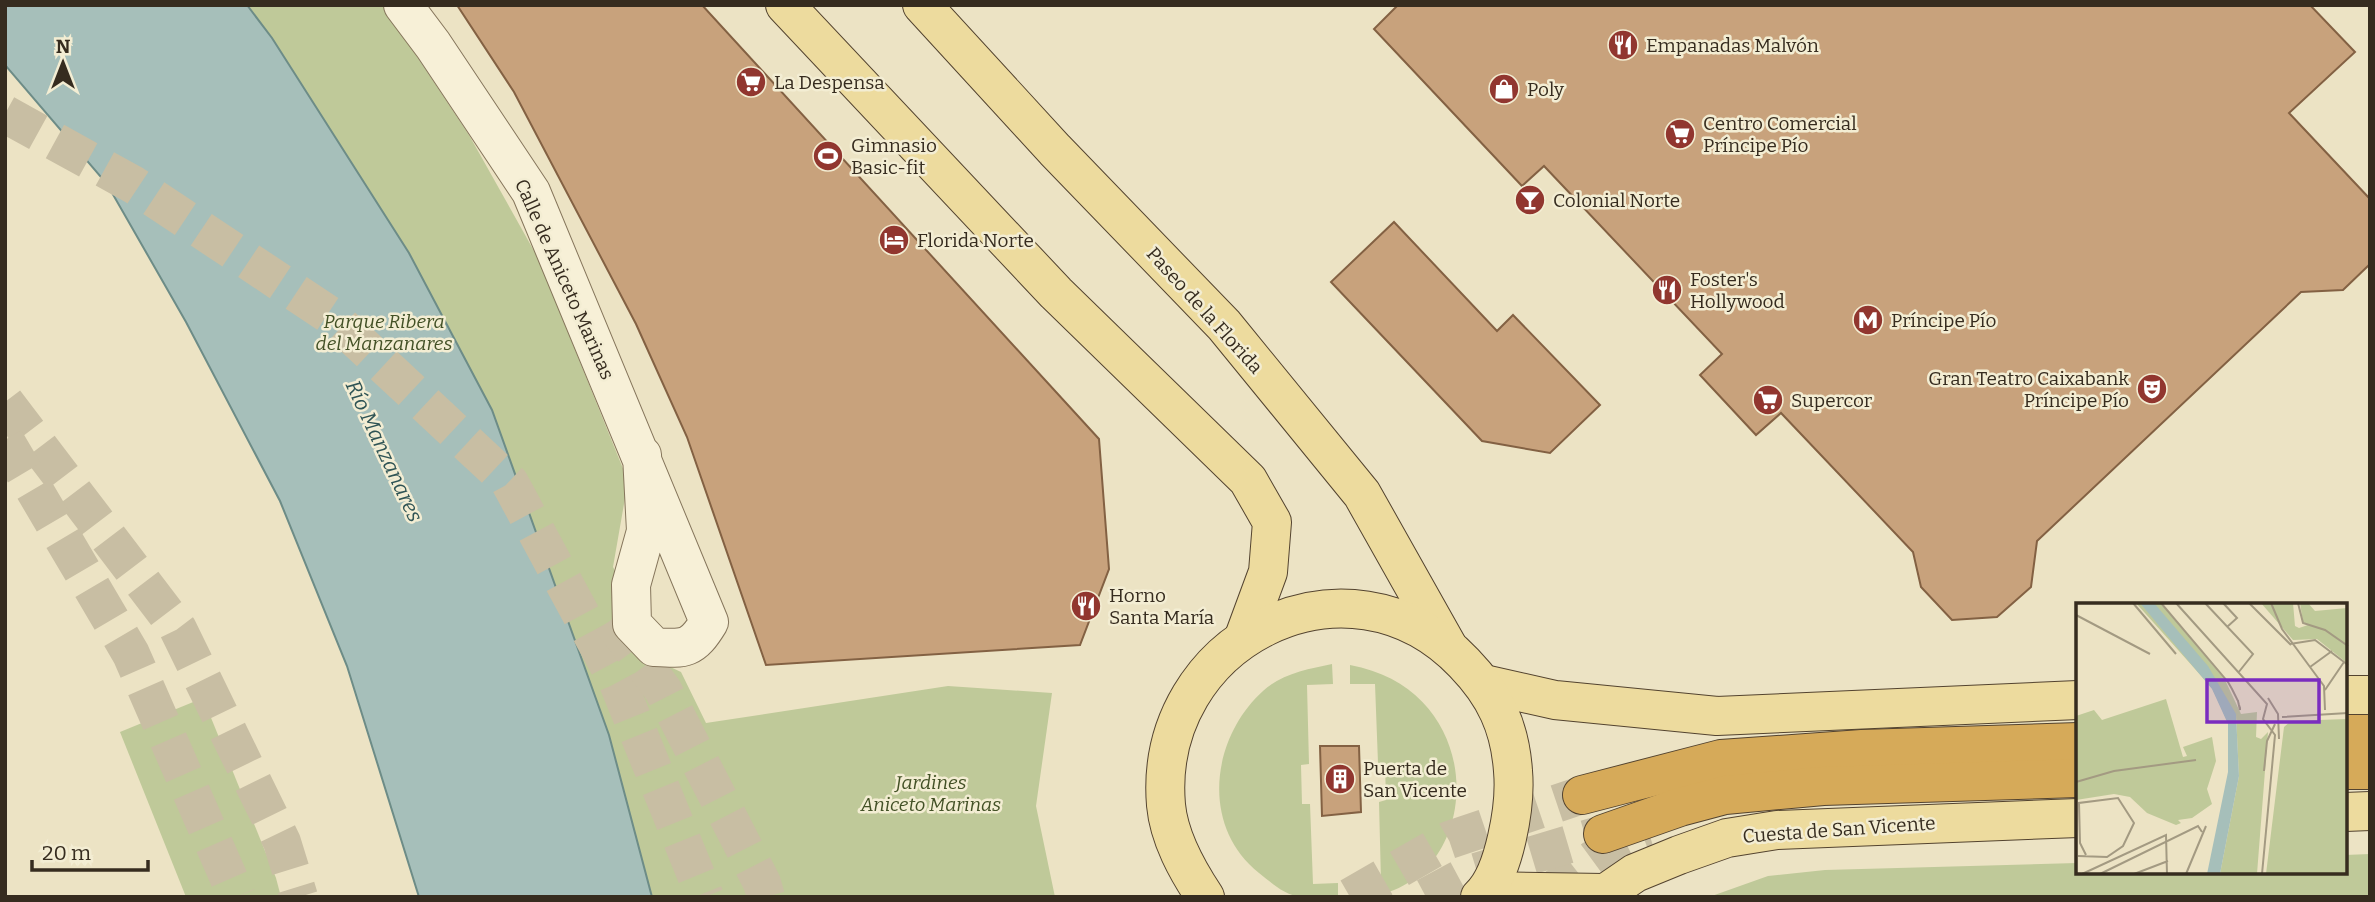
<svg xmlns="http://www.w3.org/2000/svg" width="2375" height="902" viewBox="0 0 2375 902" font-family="Bitter,serif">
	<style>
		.green { fill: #bfc999 }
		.water { fill: #a6bfba; stroke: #6d8c87; stroke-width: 2 }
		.building { fill: #c8a27c; stroke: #836143; stroke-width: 2 }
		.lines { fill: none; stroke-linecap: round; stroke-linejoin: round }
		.minor-tunnel { stroke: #c8bea3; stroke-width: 38; stroke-dasharray: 38 19; stroke-linecap: butt }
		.highway-tunnel { stroke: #c8bea3; stroke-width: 38; stroke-dasharray: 38 19; stroke-linecap: butt }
		.minor-casing { stroke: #85755b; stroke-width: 40 }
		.major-casing { stroke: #53432f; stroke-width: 40 }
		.highway-casing { stroke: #53432f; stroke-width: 40 }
		.minor { stroke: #f7f0d7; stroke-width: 38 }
		.major { stroke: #eddb9e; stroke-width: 38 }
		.highway { stroke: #d6aa59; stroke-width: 38 }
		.labels { text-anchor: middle; stroke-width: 5; stroke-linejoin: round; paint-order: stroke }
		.poi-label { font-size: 19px; fill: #362c1f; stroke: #f3edd3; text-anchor: start }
		.street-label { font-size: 19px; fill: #362c1f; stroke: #f3edd3 }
		.park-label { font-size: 19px; font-style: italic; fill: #435126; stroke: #f3edd3 }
		.water-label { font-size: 21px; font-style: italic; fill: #2f5455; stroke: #f3edd3 }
		.inset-road { fill: none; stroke: #a39a82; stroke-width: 2 }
		.view { fill: #7b2cbf; fill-opacity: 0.15; stroke: #7b2cbf; stroke-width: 3.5 }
		.inset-edge { fill: none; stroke: #362c1f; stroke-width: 3.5 }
	</style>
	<rect width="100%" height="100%" fill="#ece3c4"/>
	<!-- green -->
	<g class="green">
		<path d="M 5,5 L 383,5 L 469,135 L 538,258 L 628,481 L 613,567 L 664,664 L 681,672 L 706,723 L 948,686 L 1052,693 L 1036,806 L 1055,897 L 652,897 L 651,892 L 379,768 L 347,666 L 280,501 L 186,322 L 107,184 L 5,61 Z"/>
		<path d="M 1332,664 L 1333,684 L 1307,685 L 1309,764 L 1301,765 L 1302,804 L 1310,804 L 1313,884 L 1338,883 L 1338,897 C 1326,897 1313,898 1301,897 C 1284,895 1272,883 1259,873 C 1200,826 1211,738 1263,691 C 1281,674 1308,669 1332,664 Z"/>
		<path d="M 1350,665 C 1499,692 1483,897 1356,897 L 1356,883 L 1381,882 L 1379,802 L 1386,800 L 1385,764 L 1378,763 L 1375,684 L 1350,684 Z"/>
		<path d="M 203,698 L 276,878 L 281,897 L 186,897 L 120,732 Z"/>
		<path d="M 2370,854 L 2370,897 L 1709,897 L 1768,876 L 1825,870 L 2077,863 L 2078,872 L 2345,872 L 2345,855 Z"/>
	</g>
	<!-- water -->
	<path class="water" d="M 5,5 L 247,5 L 272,38 L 409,253 L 492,410 L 609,735 L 652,897 L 419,897 L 347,666 L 280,501 L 186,322 L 107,184 L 5,65 Z"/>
	<!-- building -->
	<g class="building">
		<path d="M 457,5 L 702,5 L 1099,439 L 1109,569 L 1080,645 L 766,665 L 687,437 L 636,324 L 514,92 Z"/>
		<path d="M 1398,5 L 2310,5 L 2355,52 L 2289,113 L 2370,199 L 2370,264 L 2343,290 L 2301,292 L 2037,541 L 2031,587 L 1997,617 L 1952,620 L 1921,587 L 1913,552 L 1781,413 L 1756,435 L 1700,375 L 1722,354 L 1544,166 L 1522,186 L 1374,29 Z"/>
		<path d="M 1394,222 L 1497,331 L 1513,315 L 1600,405 L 1550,453 L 1482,441 L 1331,282 Z"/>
		<path d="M 1320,746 L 1359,746 L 1361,812 L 1322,816 Z"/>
	</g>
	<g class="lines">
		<!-- minor-tunnel -->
		<path class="minor-tunnel" d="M 1550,897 L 1553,890 C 1583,867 1610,842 1648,830"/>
		<!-- highway-tunnel -->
		<g class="highway-tunnel">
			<path d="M 5,114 L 134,185 L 331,316 L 510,483 L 618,683 L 705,897"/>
			<path d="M 5,402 L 178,629 L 282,842 L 299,897"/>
			<path d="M 5,440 L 131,654 L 237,897"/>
			<path d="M 611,620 L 663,690 L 762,883 L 766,897"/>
			<path d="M 1350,897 L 1449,840 L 1582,795"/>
			<path d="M 1426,897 L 1469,874 L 1603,834"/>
		</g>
		<!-- minor casing -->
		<g class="minor-casing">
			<path id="minor" d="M 403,5 L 433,45 L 531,192 L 709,622 C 692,650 685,649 654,647 L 632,624 L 631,585 L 646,531 L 642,455"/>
		</g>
		<!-- major casing -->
		<g class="major-casing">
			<g id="major">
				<path d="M 785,5 L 1056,293 L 1248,480 L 1272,522 L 1268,572 L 1244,637"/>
				<path d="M 922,5 L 1055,150 L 1224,325 L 1362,494 L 1447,645"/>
				<path d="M 1484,684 L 1555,700 L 1717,716 L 2078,700"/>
				<path d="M 2345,695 L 2370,695"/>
				<path d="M 2345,812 L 2370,811"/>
				<path d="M 1486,891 L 1604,893"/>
				<path d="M 1205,897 C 1187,870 1169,838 1166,805 C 1152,640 1348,541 1464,663 C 1495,695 1510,727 1513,771 C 1516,804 1505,874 1480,897"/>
				<path d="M 1600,897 L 1635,873 L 1679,855 L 1727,838 L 1777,830 L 2078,818"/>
			</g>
		</g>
		<!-- highway casing -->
		<g class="highway-casing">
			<g id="highway">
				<path d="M 2345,734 L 2370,734"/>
				<path d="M 2345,770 L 2370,770"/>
				<path d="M 1582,795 L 1721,759 L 1862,749 L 2078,742"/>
				<path d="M 1603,834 L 1680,807 L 1725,795 L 1823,786 L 2078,778"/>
			</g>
		</g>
		<!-- minor -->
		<use href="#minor" class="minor"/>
		<!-- major -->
		<use href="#major" class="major"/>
		<!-- highway -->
		<use href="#highway" class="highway"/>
	</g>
	<!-- icons -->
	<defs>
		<g id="restaurant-disc" transform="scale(1.575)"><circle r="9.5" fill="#91362f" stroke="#f3edd3"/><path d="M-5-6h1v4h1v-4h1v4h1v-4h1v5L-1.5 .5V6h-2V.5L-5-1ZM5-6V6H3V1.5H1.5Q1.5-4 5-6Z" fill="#fff"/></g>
		<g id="supermarket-disc" transform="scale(1.575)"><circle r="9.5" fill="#91362f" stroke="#f3edd3"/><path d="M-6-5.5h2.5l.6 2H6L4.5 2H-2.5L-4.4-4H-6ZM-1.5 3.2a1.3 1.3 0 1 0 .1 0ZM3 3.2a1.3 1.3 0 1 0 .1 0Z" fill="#fff"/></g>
		<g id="shop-disc" transform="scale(1.575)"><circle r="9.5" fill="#91362f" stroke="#f3edd3"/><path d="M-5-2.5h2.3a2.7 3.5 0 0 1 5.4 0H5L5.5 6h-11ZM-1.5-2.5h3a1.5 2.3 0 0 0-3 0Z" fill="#fff"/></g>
		<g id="stadium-disc" transform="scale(1.575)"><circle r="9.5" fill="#91362f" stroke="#f3edd3"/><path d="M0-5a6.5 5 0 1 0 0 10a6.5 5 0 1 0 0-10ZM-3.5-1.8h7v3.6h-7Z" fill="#fff"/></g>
		<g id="bar-disc" transform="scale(1.575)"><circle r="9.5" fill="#91362f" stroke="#f3edd3"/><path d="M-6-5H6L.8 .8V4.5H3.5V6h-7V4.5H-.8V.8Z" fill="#fff"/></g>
		<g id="hotel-disc" transform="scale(1.575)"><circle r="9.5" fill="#91362f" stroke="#f3edd3"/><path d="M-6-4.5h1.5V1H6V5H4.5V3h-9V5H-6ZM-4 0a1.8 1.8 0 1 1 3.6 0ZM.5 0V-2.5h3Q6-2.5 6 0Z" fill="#fff"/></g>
		<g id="metro-disc" transform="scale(1.575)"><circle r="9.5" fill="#91362f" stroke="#f3edd3"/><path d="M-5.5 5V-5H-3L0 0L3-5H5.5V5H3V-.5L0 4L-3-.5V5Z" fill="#fff"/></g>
		<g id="theatre-disc" transform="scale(1.575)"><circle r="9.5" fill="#91362f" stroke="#f3edd3"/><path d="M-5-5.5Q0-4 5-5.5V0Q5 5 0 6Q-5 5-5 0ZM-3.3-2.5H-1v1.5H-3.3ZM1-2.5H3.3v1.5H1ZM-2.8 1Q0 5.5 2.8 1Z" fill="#fff"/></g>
		<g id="building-disc" transform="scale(1.575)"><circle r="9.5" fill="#91362f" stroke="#f3edd3"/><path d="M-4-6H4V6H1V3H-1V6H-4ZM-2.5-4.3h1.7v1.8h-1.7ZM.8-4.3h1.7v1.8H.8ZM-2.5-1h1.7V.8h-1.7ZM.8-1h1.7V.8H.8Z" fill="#fff"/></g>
	</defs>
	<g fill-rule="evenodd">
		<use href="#restaurant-disc" x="1623" y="45"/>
		<use href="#supermarket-disc" x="751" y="82"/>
		<use href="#shop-disc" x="1504" y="89"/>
		<use href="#supermarket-disc" x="1680" y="134"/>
		<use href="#stadium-disc" x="828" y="156"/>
		<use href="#bar-disc" x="1530" y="200"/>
		<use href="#hotel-disc" x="894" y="240"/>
		<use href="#restaurant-disc" x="1667" y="290"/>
		<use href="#metro-disc" x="1868" y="320"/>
		<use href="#theatre-disc" x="2152" y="389"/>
		<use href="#supermarket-disc" x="1768" y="400"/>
		<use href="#restaurant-disc" x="1086" y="606"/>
		<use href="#building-disc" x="1340" y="779"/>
	</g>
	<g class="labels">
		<!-- poi labels -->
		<g class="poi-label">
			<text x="1646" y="52">Empanadas Malvón</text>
			<text x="774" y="89">La Despensa</text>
			<text x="1527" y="96">Poly</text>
			<text x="1703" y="130">Centro Comercial<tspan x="1703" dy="22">Príncipe Pío</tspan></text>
			<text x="851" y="152">Gimnasio<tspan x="851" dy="22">Basic-fit</tspan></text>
			<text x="1553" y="207">Colonial Norte</text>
			<text x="917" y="247">Florida Norte</text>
			<text x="1690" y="286">Foster's<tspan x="1690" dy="22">Hollywood</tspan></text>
			<text x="1891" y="327">Príncipe Pío</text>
			<text x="2129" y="385" text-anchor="end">Gran Teatro Caixabank<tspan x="2129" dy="22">Príncipe Pío</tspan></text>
			<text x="1791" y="407">Supercor</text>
			<text x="1109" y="602">Horno<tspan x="1109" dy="22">Santa María</tspan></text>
			<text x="1363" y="775">Puerta de<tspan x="1363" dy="22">San Vicente</tspan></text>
		</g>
		<!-- street labels -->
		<g class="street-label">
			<text transform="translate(565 279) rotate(66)" y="7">Calle de Aniceto Marinas</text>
			<text transform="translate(1205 310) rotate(48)" y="7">Paseo de la Florida</text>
			<text transform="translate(1839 829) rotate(-4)" y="7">Cuesta de San Vicente</text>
		</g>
		<!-- park labels -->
		<g class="park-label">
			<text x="384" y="328">Parque Ribera<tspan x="384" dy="22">del Manzanares</tspan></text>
			<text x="931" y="789">Jardines<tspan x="931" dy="22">Aniceto Marinas</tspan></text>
		</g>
		<!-- water labels -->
		<g class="water-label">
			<text transform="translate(384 451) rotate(65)" y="7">Río Manzanares</text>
		</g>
	</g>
	<!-- overview -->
	<g transform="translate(2076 603)">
		<rect width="271" height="271" fill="#ece3c4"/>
		<path d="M 60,0 L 84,0 L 149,77 L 165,111 L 181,109 L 180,134 L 185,136 L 192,129 L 181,271 L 144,271 L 163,173 L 160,112 L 149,113 L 136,85 ZM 185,0 L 217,0 L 219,23 L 223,25 L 232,22 L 227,19 L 224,0 L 232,0 L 239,8 L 271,5 L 271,60 L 241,36 L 217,37 ZM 90,96 L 107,154 L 111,153 L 107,144 L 136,134 L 140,158 L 131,186 L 136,201 L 116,215 L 102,217 L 105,220 L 100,222 L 71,210 L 54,194 L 38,191 L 0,197 L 0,113 L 18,107 L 26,117 ZM 271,116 L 271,271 L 190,271 L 208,124 L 215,118 Z" fill="#bfc999"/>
		<path d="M 64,0 L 78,0 L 132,63 L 160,111 L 163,173 L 144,271 L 131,271 L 152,169 L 152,121 L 136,86 Z" fill="#a6bfba"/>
		<path class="inset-road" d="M 57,0 L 100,51M 85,0 L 152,79 L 156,86 L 162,98 L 163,102 L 164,105 L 164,107 L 162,98M 100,0 L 191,101 L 187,116 L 199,132 L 186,271M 129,0 L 177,51 L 162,70M 147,0 L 161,15 L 151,24M 173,0 L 215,42M 195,0 L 206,26 L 248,83 L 249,107M 222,0 L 227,20 L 249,27 L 272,43M 0,12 L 74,51M 214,41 L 239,37 L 272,62M 234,64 L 256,48M 249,87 L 268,59M 192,95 L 202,111 L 203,136M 206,114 L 272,110M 188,168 L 191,138 L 199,121M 0,179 L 38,168 L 120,157M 2,253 L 31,254 L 47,243 L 58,220 L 42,195 L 3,200 L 4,240 L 10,252M 6,271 L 90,232 L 91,271M 24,271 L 122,223 L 126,229M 58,271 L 92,258M 110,271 L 130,223"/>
		<path class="view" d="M 131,77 L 243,77 L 243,119 L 131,119 Z"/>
		<rect width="271" height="271" class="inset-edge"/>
	</g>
	<!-- border -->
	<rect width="2375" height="902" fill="none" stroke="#362c1f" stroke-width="14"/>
	<!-- north arrow -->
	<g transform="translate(63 63)" stroke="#f3edd3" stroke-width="5" paint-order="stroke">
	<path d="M0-5L12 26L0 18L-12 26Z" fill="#362c1f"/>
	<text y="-10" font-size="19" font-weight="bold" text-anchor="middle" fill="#362c1f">N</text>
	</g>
	<!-- scale -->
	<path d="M32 860v10h116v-10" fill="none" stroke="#362c1f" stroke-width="3.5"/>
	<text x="42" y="860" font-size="21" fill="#362c1f" stroke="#f3edd3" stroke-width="5" paint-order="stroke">20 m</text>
</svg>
